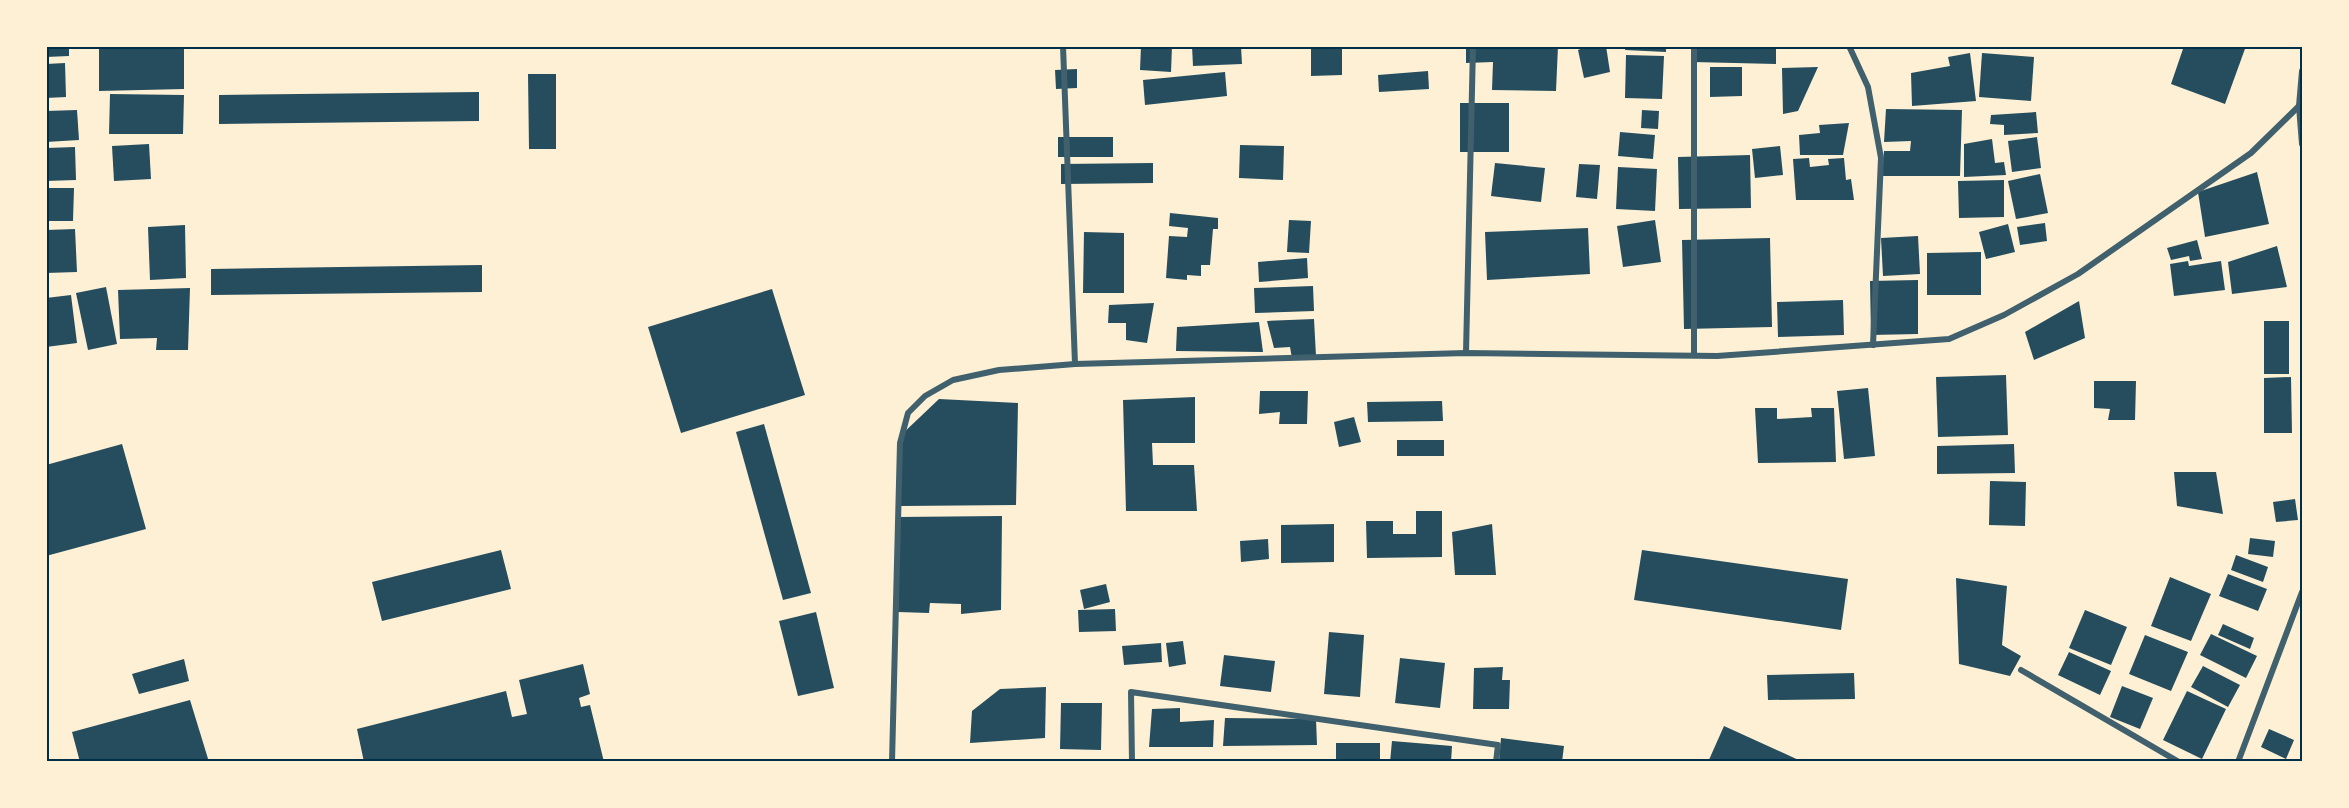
<svg xmlns="http://www.w3.org/2000/svg" width="2349" height="808" viewBox="0 0 2349 808" font-family="Spectral,serif">
	<style>
		.building { fill: #264d5e }
		.lines { fill: none; stroke-linecap: round; stroke-linejoin: round }
		.minor { stroke: #3f606c; stroke-width: 6 }
		.neatline { fill: none; stroke: #003049; stroke-width: 2 }
	</style>
	<rect width="100%" height="100%" fill="#fdf0d5"/>
	<!-- building -->
	<g class="building">
		<path d="M 46,46 L 69,46 L 69,56 L 46,57 Z"/>
		<path d="M 99,46 L 184,46 L 184,89 L 99,91 Z"/>
		<path d="M 1141,46 L 1172,46 L 1171,72 L 1140,70 Z"/>
		<path d="M 1192,46 L 1241,46 L 1242,64 L 1193,66 Z"/>
		<path d="M 1311,46 L 1342,46 L 1342,75 L 1311,76 Z"/>
		<path d="M 1466,46 L 1558,46 L 1556,91 L 1492,90 L 1493,62 L 1466,63 Z"/>
		<path d="M 1588,46 L 1606,46 L 1610,72 L 1584,78 L 1578,50 Z"/>
		<path d="M 1626,46 L 1666,46 L 1666,52 L 1625,50 Z"/>
		<path d="M 1694,46 L 1776,46 L 1776,64 L 1693,62 Z"/>
		<path d="M 2184,46 L 2246,46 L 2225,104 L 2171,84 Z"/>
		<path d="M 1970,53 L 1976,101 L 1912,106 L 1911,73 L 1950,66 L 1948,57 Z"/>
		<path d="M 1982,53 L 2034,57 L 2031,101 L 1979,97 Z"/>
		<path d="M 1626,55 L 1664,56 L 1662,99 L 1625,98 Z"/>
		<path d="M 65,63 L 66,97 L 46,98 L 46,64 Z"/>
		<path d="M 1710,67 L 1742,67 L 1742,96 L 1710,97 Z"/>
		<path d="M 1818,67 L 1798,111 L 1783,114 L 1782,68 Z"/>
		<path d="M 1077,69 L 1077,88 L 1056,89 L 1055,70 Z"/>
		<path d="M 1428,71 L 1429,89 L 1379,92 L 1378,75 Z"/>
		<path d="M 1225,72 L 1227,96 L 1145,105 L 1143,80 Z"/>
		<path d="M 528,74 L 556,74 L 556,149 L 529,149 Z"/>
		<path d="M 479,92 L 479,121 L 219,124 L 219,95 Z"/>
		<path d="M 110,94 L 184,95 L 183,134 L 109,134 Z"/>
		<rect x="1460" y="103" width="49" height="49"/>
		<path d="M 1886,109 L 1962,110 L 1960,176 L 1882,176 L 1884,151 L 1910,151 L 1911,141 L 1884,142 Z"/>
		<path d="M 77,110 L 79,140 L 46,142 L 46,111 Z"/>
		<path d="M 1642,110 L 1659,111 L 1658,129 L 1641,128 Z"/>
		<path d="M 2036,112 L 2038,133 L 2004,135 L 2004,125 L 1990,124 L 1991,115 Z"/>
		<path d="M 1849,123 L 1843,155 L 1800,155 L 1799,135 L 1820,133 L 1819,125 Z"/>
		<path d="M 1620,132 L 1655,135 L 1653,159 L 1618,156 Z"/>
		<rect x="1058" y="137" width="55" height="20"/>
		<path d="M 2037,137 L 2041,168 L 2012,172 L 2008,141 Z"/>
		<path d="M 1992,139 L 1995,163 L 2004,162 L 2006,175 L 1964,177 L 1964,144 Z"/>
		<path d="M 149,144 L 151,179 L 114,181 L 112,146 Z"/>
		<path d="M 1240,145 L 1284,146 L 1283,180 L 1239,178 Z"/>
		<path d="M 1780,146 L 1783,175 L 1755,178 L 1752,149 Z"/>
		<path d="M 75,147 L 76,180 L 46,181 L 46,148 Z"/>
		<path d="M 1750,155 L 1751,208 L 1679,209 L 1678,157 Z"/>
		<path d="M 1809,158 L 1810,167 L 1829,165 L 1828,159 L 1844,158 L 1846,180 L 1851,179 L 1854,200 L 1796,200 L 1793,159 Z"/>
		<path d="M 1153,163 L 1153,183 L 1061,184 L 1061,164 Z"/>
		<path d="M 1495,163 L 1545,168 L 1541,202 L 1491,196 Z"/>
		<path d="M 1579,164 L 1600,165 L 1597,199 L 1576,197 Z"/>
		<path d="M 1618,167 L 1657,169 L 1655,211 L 1616,209 Z"/>
		<path d="M 2257,172 L 2269,224 L 2205,237 L 2198,192 Z"/>
		<path d="M 2040,174 L 2048,213 L 2016,219 L 2008,181 Z"/>
		<path d="M 2004,180 L 2004,217 L 1959,218 L 1958,181 Z"/>
		<path d="M 46,188 L 74,188 L 73,221 L 46,221 Z"/>
		<path d="M 1170,213 L 1218,218 L 1218,229 L 1213,229 L 1210,265 L 1201,265 L 1201,276 L 1187,275 L 1187,280 L 1166,278 L 1169,236 L 1187,237 L 1188,228 L 1169,226 Z"/>
		<path d="M 1289,220 L 1311,221 L 1309,253 L 1287,252 Z"/>
		<path d="M 1655,220 L 1661,262 L 1623,267 L 1617,226 Z"/>
		<path d="M 2045,223 L 2047,241 L 2020,245 L 2017,227 Z"/>
		<path d="M 2008,224 L 2015,252 L 1986,259 L 1979,232 Z"/>
		<path d="M 185,225 L 186,278 L 150,280 L 148,227 Z"/>
		<path d="M 1588,228 L 1590,274 L 1487,280 L 1485,232 Z"/>
		<path d="M 75,229 L 77,272 L 46,273 L 46,230 Z"/>
		<path d="M 1084,232 L 1124,233 L 1124,293 L 1083,293 Z"/>
		<path d="M 1918,236 L 1920,274 L 1883,276 L 1881,238 Z"/>
		<path d="M 1770,238 L 1772,327 L 1684,329 L 1682,240 Z"/>
		<path d="M 2197,240 L 2202,259 L 2190,261 L 2189,256 L 2171,260 L 2167,248 Z"/>
		<path d="M 2277,246 L 2287,287 L 2232,294 L 2228,262 Z"/>
		<path d="M 1981,252 L 1981,295 L 1927,295 L 1927,253 Z"/>
		<path d="M 1307,258 L 1308,278 L 1259,282 L 1258,262 Z"/>
		<path d="M 2188,261 L 2189,266 L 2221,261 L 2225,290 L 2174,296 L 2170,264 Z"/>
		<path d="M 482,265 L 482,292 L 211,295 L 211,269 Z"/>
		<path d="M 1918,280 L 1918,334 L 1871,335 L 1870,281 Z"/>
		<path d="M 1313,286 L 1314,311 L 1255,313 L 1254,288 Z"/>
		<path d="M 106,287 L 117,344 L 88,350 L 76,293 Z"/>
		<path d="M 190,288 L 188,350 L 156,350 L 157,338 L 120,339 L 118,290 Z"/>
		<path d="M 772,289 L 805,395 L 681,433 L 648,327 Z"/>
		<path d="M 71,295 L 77,343 L 46,347 L 46,298 Z"/>
		<path d="M 1843,300 L 1844,335 L 1778,337 L 1777,302 Z"/>
		<path d="M 2079,301 L 2085,338 L 2034,360 L 2025,332 Z"/>
		<path d="M 1154,303 L 1147,343 L 1126,340 L 1126,323 L 1108,323 L 1109,305 Z"/>
		<path d="M 1314,319 L 1316,356 L 1292,358 L 1290,347 L 1274,348 L 1267,321 Z"/>
		<rect x="2264" y="321" width="25" height="53"/>
		<path d="M 1259,322 L 1263,352 L 1176,351 L 1177,327 Z"/>
		<path d="M 2006,375 L 2008,435 L 1938,437 L 1936,377 Z"/>
		<path d="M 2291,377 L 2292,433 L 2264,433 L 2264,378 Z"/>
		<path d="M 2094,381 L 2136,381 L 2135,420 L 2108,420 L 2110,409 L 2094,408 Z"/>
		<path d="M 1868,388 L 1875,456 L 1844,459 L 1837,391 Z"/>
		<path d="M 1260,391 L 1308,391 L 1307,424 L 1279,424 L 1280,412 L 1259,414 Z"/>
		<path d="M 1195,397 L 1195,443 L 1152,443 L 1153,465 L 1194,465 L 1197,511 L 1126,511 L 1123,400 Z"/>
		<path d="M 939,399 L 1018,403 L 1016,505 L 901,506 L 899,437 Z"/>
		<path d="M 1442,401 L 1443,421 L 1368,422 L 1367,402 Z"/>
		<path d="M 1755,408 L 1777,408 L 1777,419 L 1812,417 L 1811,408 L 1834,408 L 1836,462 L 1758,463 Z"/>
		<path d="M 1354,417 L 1361,442 L 1339,447 L 1334,422 Z"/>
		<path d="M 764,424 L 811,593 L 783,600 L 736,432 Z"/>
		<rect x="1397" y="440" width="47" height="16"/>
		<path d="M 122,444 L 146,529 L 46,556 L 46,465 Z"/>
		<path d="M 2014,444 L 2015,473 L 1937,474 L 1937,446 Z"/>
		<path d="M 2174,472 L 2216,472 L 2223,514 L 2177,506 Z"/>
		<path d="M 1990,481 L 2026,482 L 2025,526 L 1989,525 Z"/>
		<path d="M 2295,499 L 2298,520 L 2276,522 L 2273,502 Z"/>
		<path d="M 1416,511 L 1442,511 L 1442,557 L 1367,558 L 1366,521 L 1393,521 L 1393,534 L 1416,534 Z"/>
		<path d="M 1002,516 L 1001,610 L 961,614 L 961,604 L 930,603 L 929,613 L 898,612 L 898,517 Z"/>
		<path d="M 1334,524 L 1334,562 L 1281,563 L 1281,525 Z"/>
		<path d="M 1492,524 L 1496,575 L 1455,575 L 1452,532 Z"/>
		<path d="M 2250,538 L 2275,541 L 2273,557 L 2248,554 Z"/>
		<path d="M 1268,539 L 1269,559 L 1241,562 L 1240,541 Z"/>
		<path d="M 501,550 L 511,589 L 382,621 L 372,582 Z"/>
		<path d="M 1642,550 L 1848,579 L 1841,630 L 1634,600 Z"/>
		<path d="M 2236,555 L 2268,567 L 2263,582 L 2231,570 Z"/>
		<path d="M 2228,574 L 2267,589 L 2258,611 L 2219,596 Z"/>
		<path d="M 2170,577 L 2211,594 L 2191,641 L 2151,626 Z"/>
		<path d="M 1956,578 L 2007,586 L 2002,645 L 2021,656 L 2010,676 L 1959,664 Z"/>
		<path d="M 1106,584 L 1110,602 L 1084,609 L 1080,590 Z"/>
		<path d="M 1115,609 L 1116,631 L 1079,632 L 1078,610 Z"/>
		<path d="M 2085,610 L 2127,627 L 2111,665 L 2069,648 Z"/>
		<path d="M 816,612 L 834,688 L 798,696 L 779,621 Z"/>
		<path d="M 2223,624 L 2254,638 L 2250,649 L 2218,635 Z"/>
		<path d="M 1329,632 L 1364,635 L 1360,697 L 1324,694 Z"/>
		<path d="M 2211,634 L 2257,656 L 2246,678 L 2200,655 Z"/>
		<path d="M 2145,635 L 2188,652 L 2171,691 L 2129,674 Z"/>
		<path d="M 1183,641 L 1186,664 L 1169,667 L 1166,643 Z"/>
		<path d="M 1161,643 L 1162,662 L 1124,665 L 1122,646 Z"/>
		<path d="M 2069,652 L 2111,671 L 2100,695 L 2058,675 Z"/>
		<path d="M 1224,655 L 1275,661 L 1271,692 L 1220,686 Z"/>
		<path d="M 1400,658 L 1445,663 L 1440,708 L 1395,703 Z"/>
		<path d="M 184,659 L 189,681 L 139,694 L 132,674 Z"/>
		<path d="M 583,664 L 590,694 L 579,698 L 581,707 L 590,705 L 604,762 L 364,762 L 357,729 L 506,691 L 512,717 L 527,714 L 519,680 Z"/>
		<path d="M 2203,666 L 2240,685 L 2228,707 L 2191,687 Z"/>
		<path d="M 1503,667 L 1502,680 L 1510,680 L 1509,709 L 1473,709 L 1474,668 Z"/>
		<path d="M 1854,673 L 1855,699 L 1768,700 L 1767,675 Z"/>
		<path d="M 2122,686 L 2153,698 L 2140,729 L 2110,717 Z"/>
		<path d="M 1046,687 L 1045,738 L 970,743 L 972,711 L 1000,689 Z"/>
		<path d="M 2187,691 L 2226,709 L 2202,759 L 2163,740 Z"/>
		<path d="M 190,700 L 209,762 L 80,762 L 72,732 Z"/>
		<path d="M 1061,703 L 1102,703 L 1101,750 L 1060,749 Z"/>
		<path d="M 1180,708 L 1180,722 L 1214,720 L 1213,747 L 1149,747 L 1152,709 Z"/>
		<path d="M 1225,718 L 1316,719 L 1317,745 L 1223,746 Z"/>
		<path d="M 1724,726 L 1803,762 L 1708,762 Z"/>
		<path d="M 2269,729 L 2294,740 L 2286,759 L 2261,747 Z"/>
		<path d="M 1501,738 L 1564,746 L 1562,762 L 1499,762 Z"/>
		<path d="M 1392,741 L 1452,746 L 1451,762 L 1390,762 Z"/>
		<rect x="1336" y="743" width="44" height="19"/>
	</g>
	<g class="lines">
		<!-- minor -->
		<g class="minor">
			<path d="M 1063,46 L 1075,364"/>
			<path d="M 1694,46 L 1694,355"/>
			<path d="M 1849,46 L 1868,87 L 1881,158 L 1873,345"/>
			<path d="M 2299,106 L 2302,144"/>
			<path d="M 1466,353 L 1473,46"/>
			<path d="M 2021,670 L 2179,762"/>
			<path d="M 892,762 L 900,443 L 908,413 L 925,396 L 953,380 L 999,370 L 1075,364 L 1466,353 L 1717,356 L 1949,339 L 2004,315 L 2078,274 L 2251,153 L 2299,106 L 2302,71"/>
			<path d="M 1132,762 L 1131,692 L 1498,745 L 1496,762"/>
			<path d="M 2238,762 L 2302,592"/>
		</g>
	</g>
	<!-- border -->
	<rect width="2349" height="808" fill="none" stroke="#fdf0d5" stroke-width="96"/>
	<rect x="48" y="48" width="2253" height="712" class="neatline"/>
</svg>
